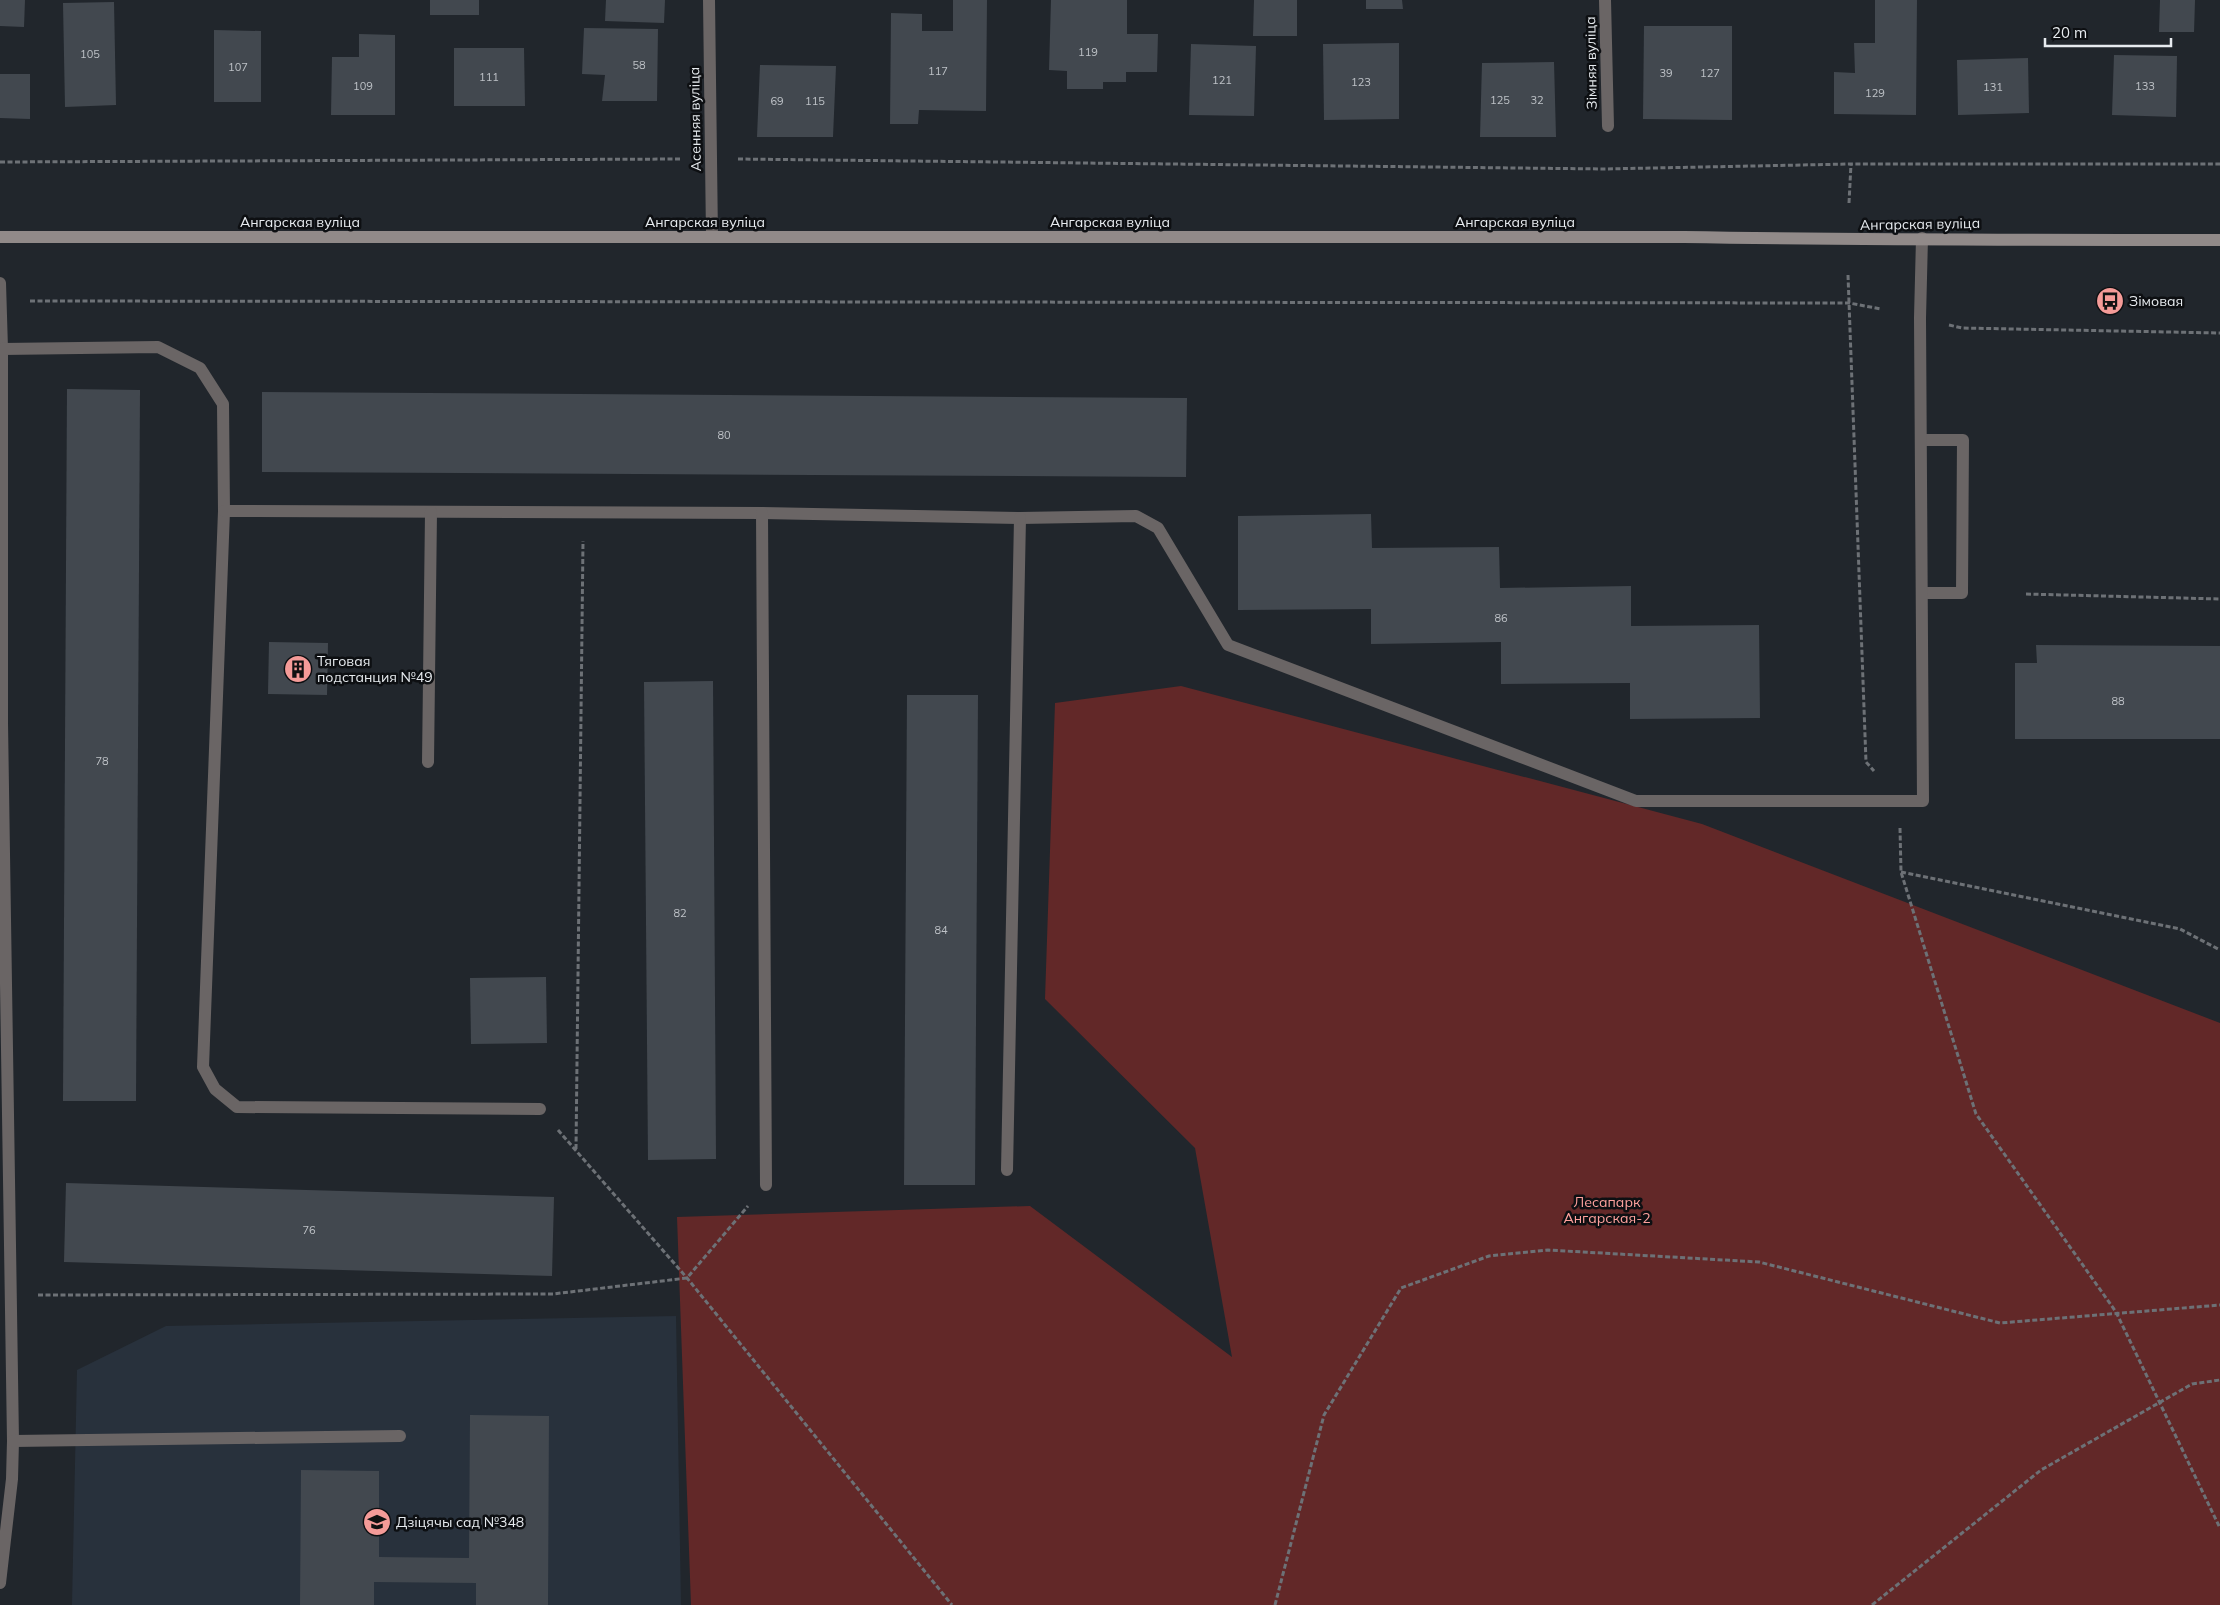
<svg xmlns="http://www.w3.org/2000/svg" width="2220" height="1605" viewBox="0 0 2220 1605" font-family="Mulish,sans-serif">
	<style>
		.built { fill: #28313c }
		.green { fill: #622828 }
		.building { fill: #42484f }
		.lines { fill: none; stroke-linecap: round; stroke-linejoin: round }
		.path { stroke: #6d7176; stroke-width: 3; stroke-dasharray: 5 2.5; stroke-linecap: butt }
		.service { stroke: #6a6565; stroke-width: 12 }
		.minor { stroke: #6a6565; stroke-width: 12 }
		.secondary { stroke: #918a89; stroke-width: 12 }
		.labels { text-anchor: middle; stroke-width: 5; stroke-linejoin: round; paint-order: stroke }
		.number-label { font-size: 11px; fill: #bec2c7 }
		.street-label { font-size: 14px; fill: #e7ebef; stroke: #0d0f12 }
		.poi-label { font-size: 14px; fill: #e7ebef; stroke: #0d0f12; text-anchor: start }
		.park-label { font-size: 14px; fill: #fea19d; stroke: #0d0f12 }
	</style>
	<rect width="100%" height="100%" fill="#21262c"/>
	<!-- built -->
	<path class="built" d="M 676,1316 L 681,1605 L 72,1605 L 77,1370 L 166,1326 Z"/>
	<!-- green -->
	<path class="green" d="M 1181,686 L 1702,824 L 2220,1023 L 2220,1605 L 691,1605 L 677,1217 L 1030,1206 L 1232,1357 L 1195,1148 L 1045,999 L 1055,703 Z"/>
	<!-- building -->
	<g class="building">
		<path d="M 0,0 L 25,0 L 24,27 L 0,26 Z"/>
		<rect x="430" y="0" width="49" height="15"/>
		<path d="M 606,0 L 665,0 L 664,23 L 605,21 Z"/>
		<path d="M 953,0 L 987,0 L 986,111 L 919,110 L 918,124 L 890,124 L 891,13 L 922,14 L 922,31 L 953,31 Z"/>
		<path d="M 1051,0 L 1127,0 L 1127,34 L 1158,34 L 1157,72 L 1126,72 L 1126,82 L 1103,82 L 1103,89 L 1067,89 L 1067,71 L 1049,70 Z"/>
		<path d="M 1254,0 L 1297,0 L 1297,36 L 1253,36 Z"/>
		<path d="M 1366,0 L 1402,0 L 1403,9 L 1366,9 Z"/>
		<path d="M 1875,0 L 1917,0 L 1916,115 L 1834,114 L 1834,72 L 1855,73 L 1854,43 L 1875,43 Z"/>
		<path d="M 2160,0 L 2195,0 L 2194,32 L 2159,32 Z"/>
		<path d="M 114,2 L 116,105 L 65,107 L 63,3 Z"/>
		<path d="M 1644,26 L 1732,26 L 1732,120 L 1643,119 Z"/>
		<path d="M 584,28 L 658,29 L 657,101 L 602,101 L 605,75 L 582,74 Z"/>
		<path d="M 214,30 L 261,31 L 261,102 L 214,102 Z"/>
		<path d="M 359,34 L 395,35 L 395,115 L 331,115 L 332,57 L 359,57 Z"/>
		<path d="M 1399,43 L 1399,119 L 1324,120 L 1323,44 Z"/>
		<path d="M 1191,44 L 1256,46 L 1254,116 L 1189,115 Z"/>
		<path d="M 454,48 L 524,48 L 525,106 L 454,106 Z"/>
		<path d="M 2114,55 L 2177,56 L 2176,117 L 2112,115 Z"/>
		<path d="M 2028,58 L 2029,113 L 1958,115 L 1957,60 Z"/>
		<path d="M 1554,62 L 1556,137 L 1480,137 L 1482,63 Z"/>
		<path d="M 760,65 L 836,66 L 833,137 L 757,137 Z"/>
		<path d="M 0,74 L 30,74 L 30,119 L 0,118 Z"/>
		<path d="M 67,389 L 140,390 L 136,1101 L 63,1101 Z"/>
		<path d="M 262,392 L 1187,398 L 1186,477 L 262,472 Z"/>
		<path d="M 1371,514 L 1372,548 L 1499,547 L 1500,588 L 1631,586 L 1631,626 L 1759,625 L 1760,718 L 1630,719 L 1630,683 L 1501,684 L 1501,642 L 1371,644 L 1371,609 L 1238,610 L 1238,516 Z"/>
		<path d="M 269,642 L 328,643 L 327,695 L 268,694 Z"/>
		<path d="M 2036,645 L 2220,646 L 2220,739 L 2015,739 L 2015,663 L 2037,663 Z"/>
		<path d="M 713,681 L 716,1159 L 648,1160 L 644,682 Z"/>
		<path d="M 907,695 L 978,695 L 975,1185 L 904,1185 Z"/>
		<path d="M 546,977 L 547,1043 L 471,1044 L 470,978 Z"/>
		<path d="M 66,1183 L 554,1197 L 552,1276 L 64,1262 Z"/>
		<path d="M 470,1415 L 549,1416 L 548,1605 L 476,1605 L 476,1583 L 374,1582 L 374,1605 L 300,1605 L 301,1470 L 379,1471 L 379,1557 L 469,1558 Z"/>
	</g>
	<g class="lines">
		<!-- path -->
		<g class="path">
			<path d="M 738,159 L 1604,169 L 1851,164 L 2220,164"/>
			<path d="M 0,162 L 682,159"/>
			<path d="M 1849,203 L 1851,164"/>
			<path d="M 1848,275 L 1866,762 L 1874,771"/>
			<path d="M 30,301 L 1849,303 L 1881,309"/>
			<path d="M 1949,325 L 1962,328 L 2220,333"/>
			<path d="M 2026,594 L 2220,599"/>
			<path d="M 1900,828 L 1901,872 L 1976,1114 L 2116,1312 L 2220,1528"/>
			<path d="M 1901,872 L 2180,929 L 2220,950"/>
			<path d="M 558,1130 L 687,1278 L 952,1605"/>
			<path d="M 576,1149 L 583,541"/>
			<path d="M 38,1295 L 553,1294 L 687,1278 L 748,1206"/>
			<path d="M 1275,1605 L 1324,1415 L 1401,1288 L 1489,1256 L 1548,1250 L 1759,1262 L 2000,1323 L 2220,1305"/>
			<path d="M 1872,1605 L 2041,1470 L 2192,1384 L 2220,1380"/>
		</g>
		<!-- service -->
		<g class="service">
			<path d="M 0,283 L 2,349 L 2,723 L 13,1441 L 12,1479 L 0,1583"/>
			<path d="M 2,349 L 158,347 L 200,368 L 223,404 L 224,511 L 203,1067 L 215,1089 L 237,1107 L 540,1109"/>
			<path d="M 1921,440 L 1963,440 L 1962,593 L 1922,593"/>
			<path d="M 224,511 L 762,513 L 1020,518 L 1136,516 L 1158,528 L 1228,645 L 1636,801 L 1923,801 L 1920,318 L 1922,238"/>
			<path d="M 762,513 L 766,1185"/>
			<path d="M 428,762 L 431,512"/>
			<path d="M 1007,1170 L 1020,518"/>
			<path d="M 13,1441 L 400,1436"/>
		</g>
		<!-- minor -->
		<g class="minor">
			<path d="M 709,0 L 712,237"/>
			<path d="M 1605,0 L 1608,126"/>
		</g>
		<!-- secondary -->
		<path class="secondary" d="M 0,237 L 1684,237 C 1862,240 2041,240 2220,240"/>
	</g>
	<!-- icons -->
	<defs>
		<g id="bus-disc" transform="scale(1.4375)"><circle r="9.5" fill="#f59b98" stroke="#0d0f12"/><path d="M-5-6H5V4H4V6H2V4H-2V6H-4V4H-5ZM-3.5-4V0h7V-4ZM-3.5 1.2v1.5H-2V1.2ZM2 1.2v1.5H3.5V1.2Z" fill="#111"/></g>
		<g id="building-disc" transform="scale(1.4375)"><circle r="9.5" fill="#f59b98" stroke="#0d0f12"/><path d="M-4-6H4V6H1V3H-1V6H-4ZM-2.5-4.3h1.7v1.8h-1.7ZM.8-4.3h1.7v1.8H.8ZM-2.5-1h1.7V.8h-1.7ZM.8-1h1.7V.8H.8Z" fill="#111"/></g>
		<g id="school-disc" transform="scale(1.4375)"><circle r="9.5" fill="#f59b98" stroke="#0d0f12"/><path d="M0-5L7-2L0 1L-7-2ZM-4 1L0 2.5L4 1V4Q0 6-4 4Z" fill="#111"/></g>
	</defs>
	<g fill-rule="evenodd">
		<use href="#bus-disc" x="2110" y="301"/>
		<use href="#building-disc" x="298" y="669"/>
		<use href="#school-disc" x="377" y="1522"/>
	</g>
	<g class="labels">
		<!-- number labels -->
		<g class="number-label">
			<text x="1088" y="56">119</text>
			<text x="90" y="58">105</text>
			<text x="639" y="69">58</text>
			<text x="238" y="71">107</text>
			<text x="938" y="75">117</text>
			<text x="1666" y="77">39</text>
			<text x="1710" y="77">127</text>
			<text x="489" y="81">111</text>
			<text x="1222" y="84">121</text>
			<text x="1361" y="86">123</text>
			<text x="363" y="90">109</text>
			<text x="2145" y="90">133</text>
			<text x="1993" y="91">131</text>
			<text x="1875" y="97">129</text>
			<text x="1500" y="104">125</text>
			<text x="1537" y="104">32</text>
			<text x="777" y="105">69</text>
			<text x="815" y="105">115</text>
			<text x="724" y="439">80</text>
			<text x="1501" y="622">86</text>
			<text x="2118" y="705">88</text>
			<text x="102" y="765">78</text>
			<text x="680" y="917">82</text>
			<text x="941" y="934">84</text>
			<text x="309" y="1234">76</text>
		</g>
		<!-- street labels -->
		<g class="street-label">
			<text transform="translate(1591 63) rotate(-91)" y="5">Зімняя вуліца</text>
			<text transform="translate(695 119) rotate(-91)" y="5">Асенняя вуліца</text>
			<text x="300" y="227">Ангарская вуліца</text>
			<text x="705" y="227">Ангарская вуліца</text>
			<text x="1110" y="227">Ангарская вуліца</text>
			<text x="1515" y="227">Ангарская вуліца</text>
			<text transform="translate(1920 224) rotate(-1)" y="5">Ангарская вуліца</text>
		</g>
		<!-- poi labels -->
		<g class="poi-label">
			<text x="2129" y="306">Зімовая</text>
			<text x="317" y="666">Тяговая<tspan x="317" dy="16">подстанция №49</tspan></text>
			<text x="396" y="1527">Дзіцячы сад №348</text>
		</g>
		<!-- park labels -->
		<g class="park-label">
			<text x="1607" y="1207">Лесапарк<tspan x="1607" dy="16">Ангарская-2</tspan></text>
		</g>
	</g>
	<!-- scale -->
	<path d="M2045 38v8h126v-8" fill="none" stroke="#e7ebef" stroke-width="2.5"/>
	<text x="2052" y="38" font-size="15" fill="#e7ebef" stroke="#0d0f12" stroke-width="4" paint-order="stroke">20 m</text>
</svg>
